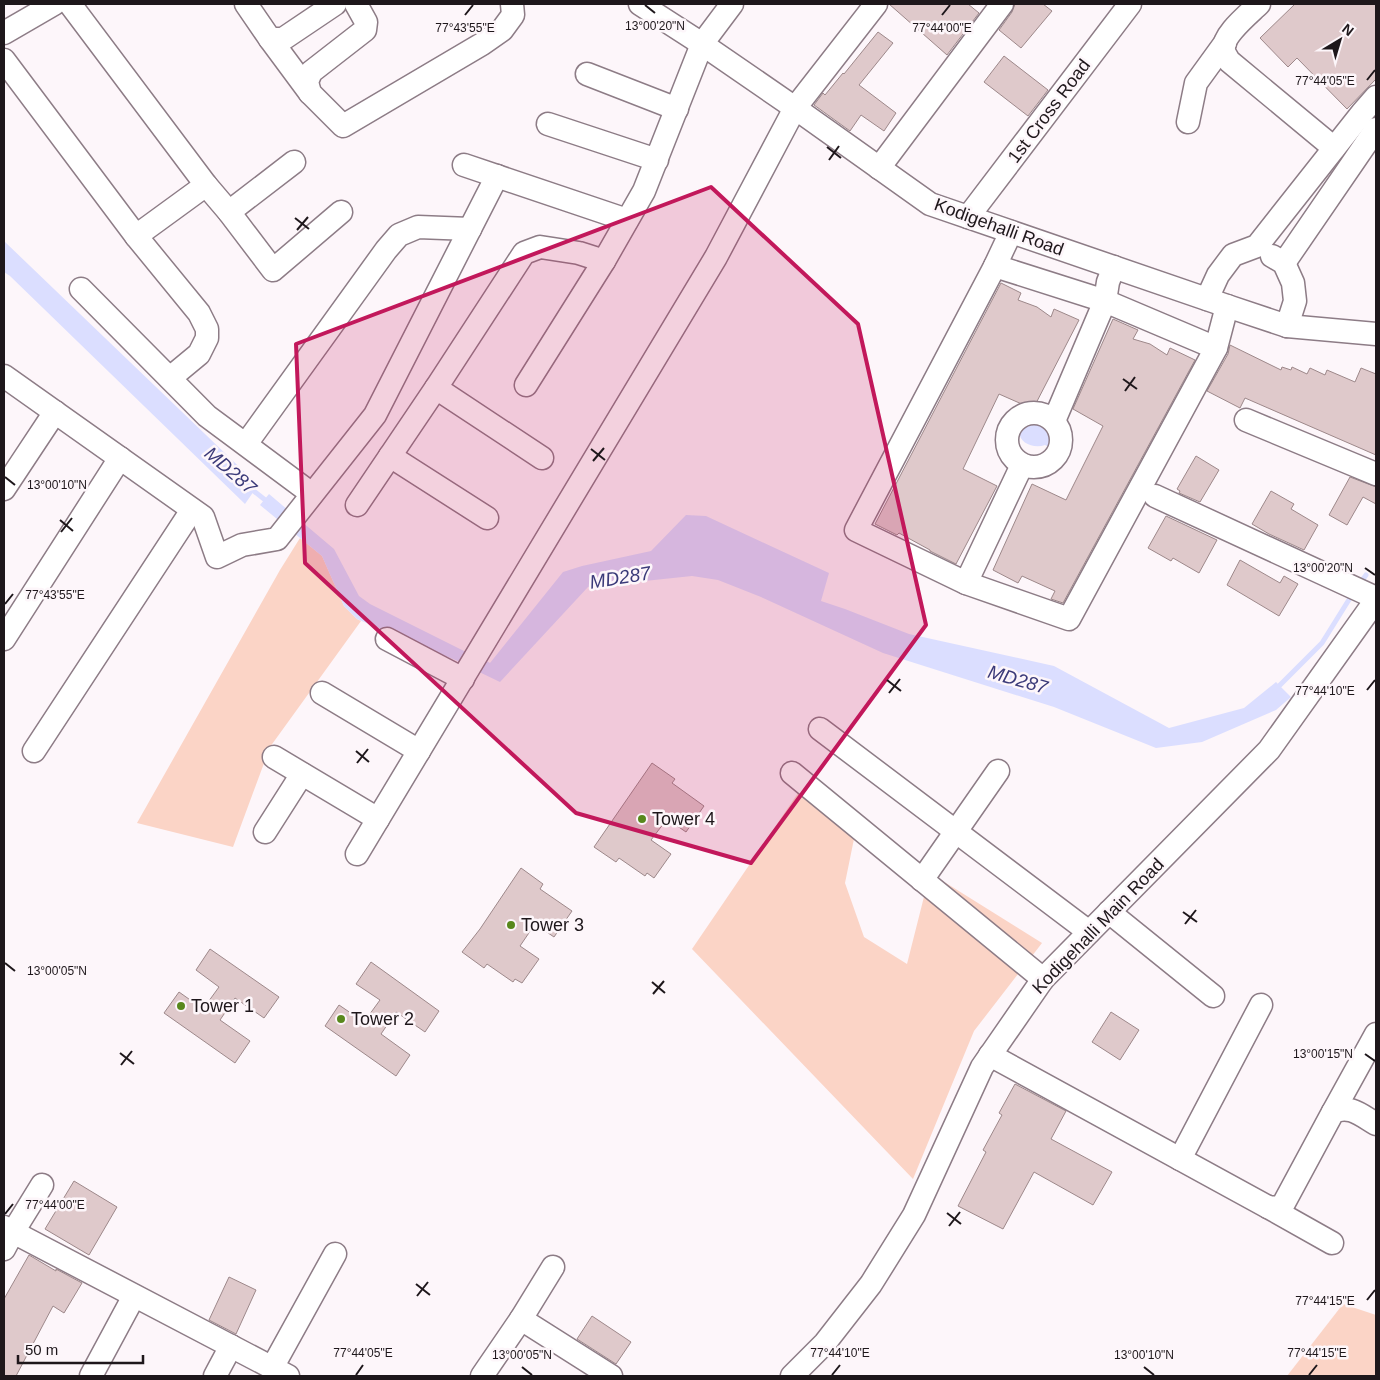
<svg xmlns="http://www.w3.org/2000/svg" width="1380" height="1380" viewBox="0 0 1380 1380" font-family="Helvetica,sans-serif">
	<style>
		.green { fill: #fbd4c6 }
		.water { fill: #dbdeff }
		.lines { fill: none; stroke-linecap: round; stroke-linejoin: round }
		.stream { stroke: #dbdeff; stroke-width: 5 }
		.building { fill: #dfc9cb; stroke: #9d888a }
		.minor-casing { stroke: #8d7c86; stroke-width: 25 }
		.minor { stroke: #fff; stroke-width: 22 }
		.marked { fill: #c2185b; fill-opacity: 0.2; stroke: #c2185b; stroke-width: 4; stroke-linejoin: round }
		.ticks { fill: none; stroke: #1e171b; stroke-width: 2 }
		.poi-dot { fill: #58881c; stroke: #fdf6fa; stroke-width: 2 }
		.labels { text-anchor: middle; stroke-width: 5; stroke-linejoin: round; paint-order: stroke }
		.street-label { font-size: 18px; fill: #1e171b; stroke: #fdf6fa }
		.poi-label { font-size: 18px; fill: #1e171b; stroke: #fdf6fa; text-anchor: start }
		.water-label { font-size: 19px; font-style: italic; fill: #3b3a79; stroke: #fdf6fa }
		.ticks-label { font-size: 12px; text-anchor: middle; fill: #1e171b; stroke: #fdf6fa; stroke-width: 5; stroke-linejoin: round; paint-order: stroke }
	</style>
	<rect width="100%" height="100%" fill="#fdf6fa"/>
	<!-- green -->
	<g class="green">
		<path d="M 300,538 L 322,556 L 344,606 L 357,619 L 361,621 L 270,747 L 233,847 L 137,823 L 280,570 Z"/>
		<path d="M 809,777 L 855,834 L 845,883 L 864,937 L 907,964 L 930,873 L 1042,943 L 974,1031 L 913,1179 L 692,949 Z"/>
		<path d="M 1343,1304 L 1376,1315 L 1376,1376 L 1287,1376 Z"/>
	</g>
	<!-- water -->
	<g class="water">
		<path d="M 4,241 L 258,485 L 245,504 L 10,276 L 4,272 Z"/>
		<path d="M 1028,422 L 1040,424 L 1044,427 L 1050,437 L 1059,442 L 1055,450 L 1045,445 C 1032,450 1013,440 1021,425 Z"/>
		<path d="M 269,494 L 334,549 L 359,596 L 370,604 L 466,652 L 460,662 L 357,619 L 344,606 L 322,556 L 260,505 Z"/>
		<path d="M 686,515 L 706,516 L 829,573 L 821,601 L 845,609 L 909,634 L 1054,666 L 1169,728 L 1244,708 L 1276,682 L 1291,697 L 1276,710 L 1202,742 L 1156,748 L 1054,707 L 883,653 L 761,597 L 718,580 L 692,576 L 588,587 L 500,682 L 475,670 L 481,658 L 490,663 L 563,572 L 582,566 L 651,551 Z"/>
	</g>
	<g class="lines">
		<!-- stream -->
		<g class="stream">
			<path d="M 250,488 L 269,503"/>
			<path d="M 1361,582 L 1366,575"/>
			<path d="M 1275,690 L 1322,643 L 1350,598"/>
		</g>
	</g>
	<!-- building -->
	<g class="building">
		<path d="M 889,4 L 968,4 L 979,13 L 947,55 Z"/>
		<path d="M 1015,4 L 1043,4 L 1052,11 L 1021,48 L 999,30 L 1012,12 Z"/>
		<path d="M 1295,4 L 1376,4 L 1376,79 L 1347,109 L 1297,58 L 1288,67 L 1260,38 Z"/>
		<path d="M 878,32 L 893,43 L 859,85 L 896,113 L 884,131 L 861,115 L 850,131 L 814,105 L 823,93 L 825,95 L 843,73 L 844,74 Z"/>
		<path d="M 1004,56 L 1048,90 L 1028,116 L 984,82 Z"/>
		<path d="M 1001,283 L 1021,293 L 1018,300 L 1037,307 L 1051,317 L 1054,309 L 1079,320 L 1033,409 L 999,394 L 963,469 L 997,486 L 956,564 L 930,551 L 930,550 L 899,533 L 897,535 L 875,524 Z"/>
		<path d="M 1113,319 L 1138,330 L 1133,339 L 1150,344 L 1167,355 L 1170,348 L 1195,360 L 1063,603 L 1051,599 L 1055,591 L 1022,576 L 1018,583 L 993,570 L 1032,484 L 1066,500 L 1103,426 L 1073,409 Z"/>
		<path d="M 1230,345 L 1281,370 L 1282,367 L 1291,370 L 1292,367 L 1307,374 L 1310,368 L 1325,375 L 1327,370 L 1355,382 L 1361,368 L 1376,374 L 1376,455 L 1245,398 L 1240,408 L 1207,391 L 1228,354 Z"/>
		<path d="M 1196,456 L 1219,470 L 1200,502 L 1179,493 L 1180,491 L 1177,489 Z"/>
		<path d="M 1350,477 L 1376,487 L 1376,504 L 1363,497 L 1347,525 L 1329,515 Z"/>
		<path d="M 1271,491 L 1294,504 L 1291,509 L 1318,525 L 1304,550 L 1269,534 L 1252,524 Z"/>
		<path d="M 1166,516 L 1217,540 L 1199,573 L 1173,558 L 1171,561 L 1148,548 Z"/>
		<path d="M 1240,560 L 1280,583 L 1284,576 L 1298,584 L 1279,616 L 1227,585 Z"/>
		<path d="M 652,763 L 675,779 L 672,783 L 704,806 L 686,832 L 667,819 L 651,840 L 671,854 L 654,878 L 647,873 L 645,876 L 619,858 L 616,862 L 594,847 Z"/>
		<path d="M 521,868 L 543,884 L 540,889 L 572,911 L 554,937 L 535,924 L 520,946 L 539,959 L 522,983 L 515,979 L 513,982 L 487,964 L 484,968 L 462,952 L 480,929 Z"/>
		<path d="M 210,949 L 279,997 L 264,1018 L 235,998 L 220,1020 L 250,1041 L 235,1063 L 164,1013 L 179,992 L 203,1009 L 219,987 L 196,970 Z"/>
		<path d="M 371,962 L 439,1011 L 425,1032 L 396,1012 L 381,1034 L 410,1055 L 396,1076 L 325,1026 L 339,1005 L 364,1022 L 380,1000 L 356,984 Z"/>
		<path d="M 1111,1012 L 1139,1030 L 1120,1060 L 1092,1042 Z"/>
		<path d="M 1015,1084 L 1066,1111 L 1051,1139 L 1112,1172 L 1093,1205 L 1034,1172 L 1003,1229 L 958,1206 L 986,1152 L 983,1150 L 1002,1115 L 999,1113 Z"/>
		<path d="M 74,1181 L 117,1207 L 89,1255 L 45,1229 Z"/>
		<path d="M 29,1255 L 56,1271 L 56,1269 L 82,1283 L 64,1313 L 53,1306 L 16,1376 L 4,1376 L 4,1299 Z"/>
		<path d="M 229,1277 L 256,1290 L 236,1334 L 209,1320 Z"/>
		<path d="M 592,1316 L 631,1342 L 616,1364 L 577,1339 Z"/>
	</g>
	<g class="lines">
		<!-- minor casing -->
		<g class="minor-casing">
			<g id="minor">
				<path d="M 70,4 L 206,185 L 229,212 L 273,270 L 341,212"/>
				<path d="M 246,4 L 270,39 L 283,39 L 335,4"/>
				<path d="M 356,4 L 366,22 L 365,30 L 311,72 L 307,82 L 310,93 L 343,126 L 482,44 L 502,30 L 513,15 L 512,4"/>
				<path d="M 640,4 L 702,44 L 795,108 L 930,204 L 1227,306 L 1287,326 L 1376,334"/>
				<path d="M 1259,4 C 1249,14 1222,35 1224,50 C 1224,54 1228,58 1229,61 L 1334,148"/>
				<path d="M 4,33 L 54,4"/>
				<path d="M 270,39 L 310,93"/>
				<path d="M 4,60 L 136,236 L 199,313 L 207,329 L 207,338 L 199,354 L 170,378"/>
				<path d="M 587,74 L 677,109"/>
				<path d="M 1188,122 L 1196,83 L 1225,43"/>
				<path d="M 548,124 L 657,160"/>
				<path d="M 464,165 L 627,220"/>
				<path d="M 879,168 L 1002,4"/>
				<path d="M 229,212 L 294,162"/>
				<path d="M 968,217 L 1130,4"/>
				<path d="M 1011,232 L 995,266 L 856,530 L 966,583 L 1069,619 L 1216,348 L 1227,306"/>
				<path d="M 136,236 L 206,185"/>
				<path d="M 1272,256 L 1284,263 L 1293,283 L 1295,301 L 1287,326"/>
				<path d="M 1284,263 L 1376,129"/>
				<path d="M 995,266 L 1105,301 L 1216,348"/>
				<path d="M 81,289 L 207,416 L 312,494"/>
				<path d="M 1207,299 L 1218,275 L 1233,255 L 1257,246 L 1362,113 L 1376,97"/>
				<path d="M 4,376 L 203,517 L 217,557 L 242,545 L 277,539 L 375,415 L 497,176"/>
				<path d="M 526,385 L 604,261 L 644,191 L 702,44 L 732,4"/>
				<circle cx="1034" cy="440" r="27"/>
				<path d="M 1246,420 L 1376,474"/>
				<path d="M 1054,421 L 1105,301 L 1108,282 L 1114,267"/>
				<path d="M 246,444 L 386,250 L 399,235 L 418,227 L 470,229"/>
				<path d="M 390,456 L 487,518"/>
				<path d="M 542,458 L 436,388 L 524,253 L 540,247 L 579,253 L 604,261"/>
				<path d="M 4,489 L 55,412"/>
				<path d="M 1155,496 L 1376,598"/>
				<path d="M 357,505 L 436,388"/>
				<path d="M 966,583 L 1022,465"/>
				<path d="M 4,639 L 120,458"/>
				<path d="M 387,639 L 463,679"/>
				<path d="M 322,693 L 419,751"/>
				<path d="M 820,729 L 1089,932"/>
				<path d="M 34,751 L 192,510"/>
				<path d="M 274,757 L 378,819"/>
				<path d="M 792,773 L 1043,979"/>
				<path d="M 265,832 L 302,774"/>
				<path d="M 357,854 L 716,257 L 795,108 L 876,4"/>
				<path d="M 922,880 L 998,771"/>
				<path d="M 1109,912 L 1213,996"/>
				<path d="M 990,1055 L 1268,1207 C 1275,1208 1279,1208 1284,1203 L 1333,1112 C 1350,1104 1362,1116 1376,1124"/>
				<path d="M 1333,1112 L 1376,1034"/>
				<path d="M 1180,1159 L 1261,1005"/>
				<path d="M 1268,1207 L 1332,1243"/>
				<path d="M 4,1227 L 13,1232 L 42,1185"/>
				<path d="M 4,1249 L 13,1232 L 288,1376"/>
				<path d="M 553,1267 L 521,1319 L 611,1376"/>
				<path d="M 272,1368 L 335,1254"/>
				<path d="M 91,1376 L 134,1296"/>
				<path d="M 215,1376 L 231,1346"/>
				<path d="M 482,1376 L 521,1319"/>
				<path d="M 792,1376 L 825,1343 L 871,1284 L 914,1215 L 982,1067 L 1043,979 L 1269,750 L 1376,600"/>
			</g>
		</g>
		<!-- minor -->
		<use href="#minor" class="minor"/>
	</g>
	<!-- marked area -->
	<path class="marked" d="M 711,187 L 858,324 L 926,625 L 751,863 L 576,813 L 305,563 L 296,344 Z"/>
	<!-- ticks -->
	<path class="ticks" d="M 645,5 L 655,13M 465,15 L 473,5M 942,15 L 950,5M 1367,80 L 1375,70M 827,147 L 841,158M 829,160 L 839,146M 295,218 L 309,229M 297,230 L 308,217M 1123,379 L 1137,389M 1125,391 L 1135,377M 591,449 L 605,460M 593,461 L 604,448M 5,477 L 15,485M 60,520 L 73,531M 61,532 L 72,518M 1365,568 L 1375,575M 5,604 L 13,594M 887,680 L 901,691M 1367,690 L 1375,680M 889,693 L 900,679M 356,751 L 369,762M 357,763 L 368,749M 1183,912 L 1197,922M 1185,924 L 1196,910M 5,963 L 15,971M 652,982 L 665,993M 653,994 L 664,981M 120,1053 L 134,1064M 1365,1054 L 1375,1061M 121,1065 L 132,1051M 947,1213 L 961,1224M 5,1214 L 13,1204M 949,1226 L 960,1212M 416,1284 L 430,1295M 417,1296 L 428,1282M 1367,1300 L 1375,1290M 522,1367 L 532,1375M 1144,1367 L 1154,1375M 356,1375 L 363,1365M 832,1375 L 840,1365M 1309,1375 L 1317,1365"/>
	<!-- markers -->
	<g class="poi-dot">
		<circle cx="642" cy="819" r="5"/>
		<circle cx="511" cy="925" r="5"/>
		<circle cx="181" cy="1006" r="5"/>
		<circle cx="341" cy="1019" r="5"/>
	</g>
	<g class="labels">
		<!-- street labels -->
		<g class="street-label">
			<text transform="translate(1049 111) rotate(-53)" y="6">1st Cross Road</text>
			<text transform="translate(999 227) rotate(20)" y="6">Kodigehalli Road</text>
			<text transform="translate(1098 926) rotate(-46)" y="6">Kodigehalli Main Road</text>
		</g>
		<!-- poi labels -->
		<g class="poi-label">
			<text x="652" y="825">Tower 4</text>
			<text x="521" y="931">Tower 3</text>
			<text x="191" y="1012">Tower 1</text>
			<text x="351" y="1025">Tower 2</text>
		</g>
		<!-- water labels -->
		<g class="water-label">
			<text transform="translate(231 470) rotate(41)" y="7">MD287</text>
			<text transform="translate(620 577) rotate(-9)" y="7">MD287</text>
			<text transform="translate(1018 679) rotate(16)" y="7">MD287</text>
		</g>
	</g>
	<g class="ticks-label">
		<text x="655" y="30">13°00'20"N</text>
		<text x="942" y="32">77°44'00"E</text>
		<text x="465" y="32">77°43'55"E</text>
		<text x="1325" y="85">77°44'05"E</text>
		<text x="57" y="489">13°00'10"N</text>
		<text x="1323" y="572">13°00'20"N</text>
		<text x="55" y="599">77°43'55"E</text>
		<text x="1325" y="695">77°44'10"E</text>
		<text x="57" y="975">13°00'05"N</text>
		<text x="1323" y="1058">13°00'15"N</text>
		<text x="55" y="1209">77°44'00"E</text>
		<text x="1325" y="1305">77°44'15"E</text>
		<text x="363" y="1357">77°44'05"E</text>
		<text x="840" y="1357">77°44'10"E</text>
		<text x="1317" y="1357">77°44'15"E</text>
		<text x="522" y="1359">13°00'05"N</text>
		<text x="1144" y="1359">13°00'10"N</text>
	</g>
	<!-- border -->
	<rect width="1380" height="1380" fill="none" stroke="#1e171b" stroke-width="10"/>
	<!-- north arrow -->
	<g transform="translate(1340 40) rotate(38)" stroke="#fdf6fa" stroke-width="4" paint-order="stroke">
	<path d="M0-4L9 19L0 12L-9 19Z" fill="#1e171b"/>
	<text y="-8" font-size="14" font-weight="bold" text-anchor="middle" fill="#1e171b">N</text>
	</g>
	<!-- scale -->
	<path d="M18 1355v8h125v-8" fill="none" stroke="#1e171b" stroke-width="2.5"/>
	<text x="25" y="1355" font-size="15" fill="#1e171b" stroke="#fdf6fa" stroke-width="4" paint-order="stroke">50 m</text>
</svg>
